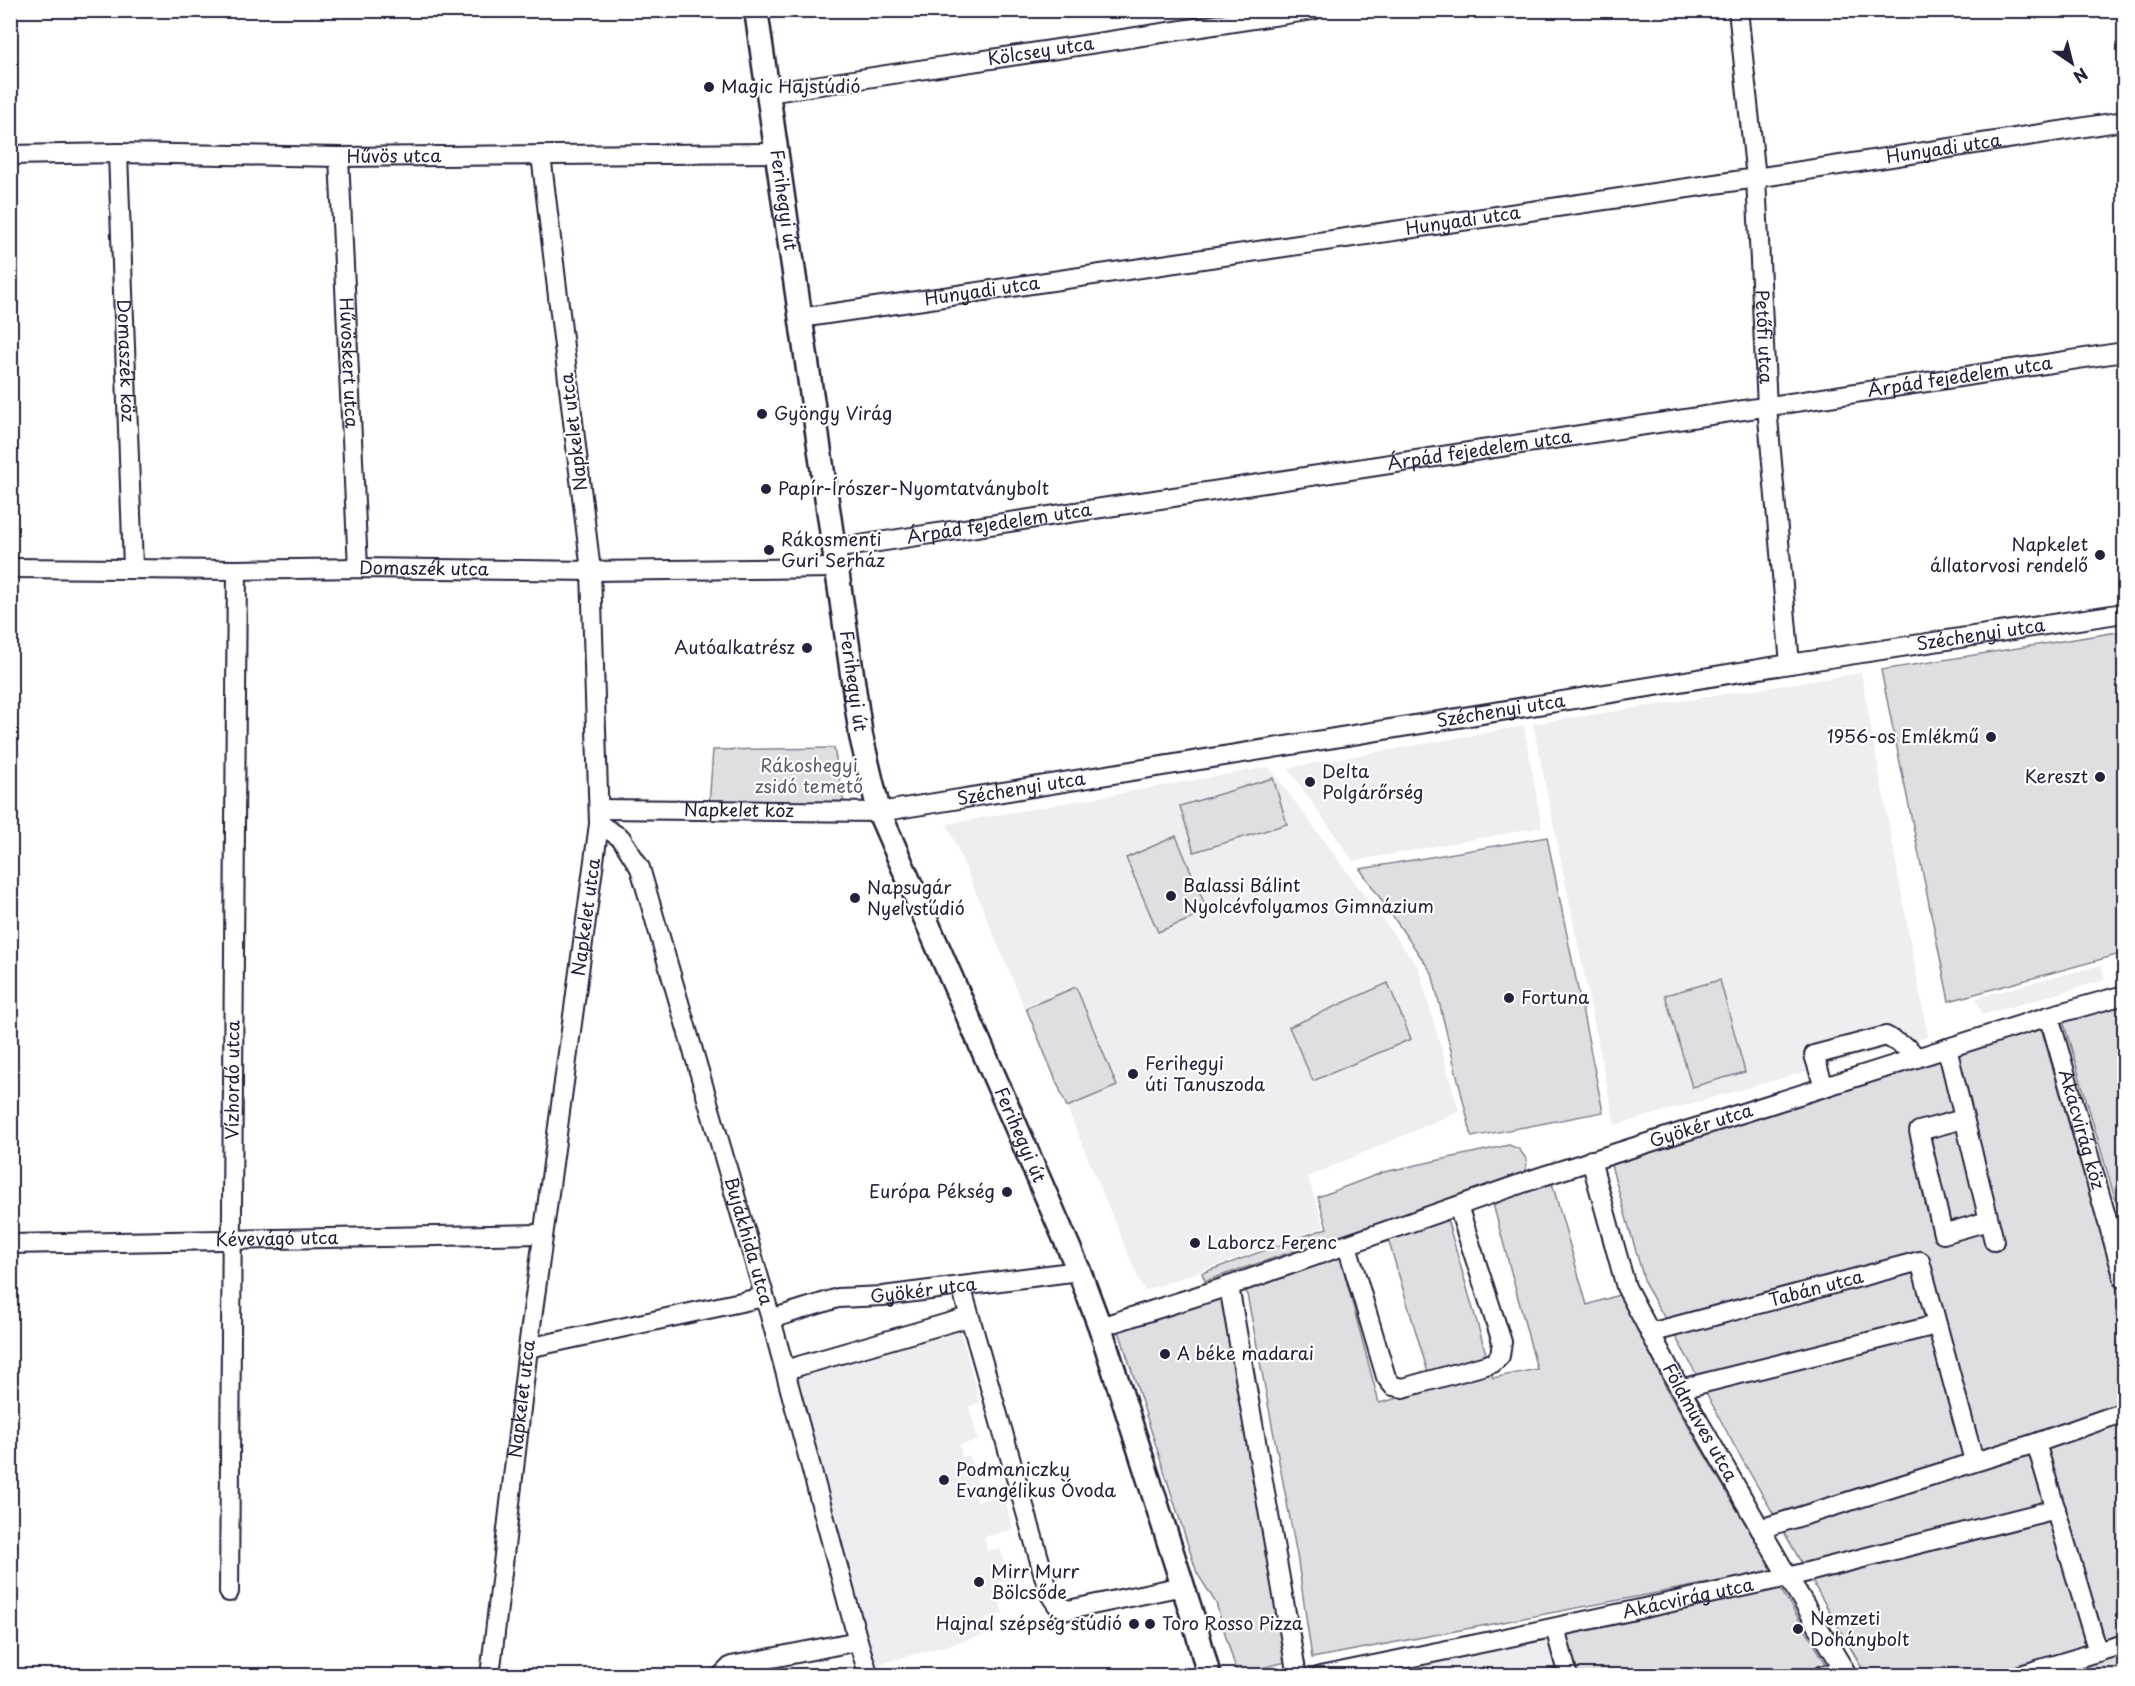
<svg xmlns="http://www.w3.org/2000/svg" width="2135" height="1686" viewBox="0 0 2135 1686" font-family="'Playpen Sans',sans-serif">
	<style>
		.built { fill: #eeeef1 }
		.green { fill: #dfdfe2; stroke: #80808e; stroke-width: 1.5 }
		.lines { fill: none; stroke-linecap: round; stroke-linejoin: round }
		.minor-casing { stroke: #22223b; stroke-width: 22 }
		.major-casing { stroke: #22223b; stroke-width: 27 }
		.minor { stroke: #fff; stroke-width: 18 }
		.major { stroke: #fff; stroke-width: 22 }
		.poi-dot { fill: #22223b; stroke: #fff; stroke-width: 2 }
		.labels { text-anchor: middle; stroke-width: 4.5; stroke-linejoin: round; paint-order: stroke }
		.street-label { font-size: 18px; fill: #22223b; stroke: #fff }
		.poi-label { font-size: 18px; fill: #22223b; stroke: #fff; text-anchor: start }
		.park-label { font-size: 18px; fill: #5b5b6d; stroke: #fff }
	</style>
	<rect width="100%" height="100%" fill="#fff"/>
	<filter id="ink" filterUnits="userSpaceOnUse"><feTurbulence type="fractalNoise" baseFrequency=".0167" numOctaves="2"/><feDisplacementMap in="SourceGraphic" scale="12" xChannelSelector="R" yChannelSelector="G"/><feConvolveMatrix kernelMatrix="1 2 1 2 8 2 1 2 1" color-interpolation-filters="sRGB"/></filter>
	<g filter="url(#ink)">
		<!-- built -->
		<g class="built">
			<path d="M 1861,673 L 1928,1037 L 1615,1125 L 1533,724 Z"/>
			<path d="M 1524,726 L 1542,827 L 1353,861 L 1288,768 Z"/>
			<path d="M 1269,767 L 1418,967 L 1459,1111 L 1308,1177 L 1324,1227 L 1144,1291 L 947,824 Z"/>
			<path d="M 2101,965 L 2105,980 L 1982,1015 L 1976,998 Z"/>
			<path d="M 960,1329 L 980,1403 L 969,1406 L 978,1440 L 959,1445 L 961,1451 L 962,1457 L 969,1455 L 978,1489 L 974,1491 L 977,1502 L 1004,1495 L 1013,1529 L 984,1537 L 987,1551 L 1000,1548 L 1009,1580 L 995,1584 L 1003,1613 L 985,1618 L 989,1634 L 875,1665 L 795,1375 Z"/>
			<path d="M 1548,1636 L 1559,1675 L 1385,1676 L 1384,1671 Z"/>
		</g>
		<!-- green -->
		<g class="green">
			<path d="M 2124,631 L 2124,953 L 1949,1001 L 1881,670 Z"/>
			<path d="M 834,748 L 844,803 L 709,806 L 713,750 Z"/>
			<path d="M 1273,778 L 1287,824 L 1194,852 L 1180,806 Z"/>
			<path d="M 1176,836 L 1208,912 L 1158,932 L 1126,858 Z"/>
			<path d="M 1547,837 L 1603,1112 L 1472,1137 L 1432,973 L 1360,869 Z"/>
			<path d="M 1720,980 L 1745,1072 L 1692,1087 L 1665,995 Z"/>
			<path d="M 1388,983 L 1411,1039 L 1313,1081 L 1289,1027 Z"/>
			<path d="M 1076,987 L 1117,1086 L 1067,1107 L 1026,1008 Z"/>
			<path d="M 2124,1004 L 2124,1226 L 2123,1226 L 2063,1020 Z"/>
			<path d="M 2041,1028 L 2124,1314 L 2124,1675 L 1866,1675 L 1735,1447 L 1686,1355 L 1646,1286 L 1611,1165 Z"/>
			<path d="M 1509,1145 L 1519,1149 L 1527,1160 L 1526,1170 L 1518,1176 L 1205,1281 L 1202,1273 L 1327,1228 L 1318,1197 L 1384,1172 Z"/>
			<path d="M 1552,1183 L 1587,1305 L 1622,1294 L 1668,1392 L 1773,1571 L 1312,1658 L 1297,1555 L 1246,1289 L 1340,1257 L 1379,1403 L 1433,1389 L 1388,1239 L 1447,1219 L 1493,1378 L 1537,1369 L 1493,1204 Z"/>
			<path d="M 1221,1297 L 1225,1300 L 1286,1662 L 1245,1672 L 1236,1670 L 1216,1603 L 1197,1573 L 1119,1331 Z"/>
			<path d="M 1780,1588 L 1833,1675 L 1576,1675 L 1566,1635 Z"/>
		</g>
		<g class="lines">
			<!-- minor casing -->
			<g class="minor-casing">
				<g id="minor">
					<path id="s1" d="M 1738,10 L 1756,178 L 1767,407 L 1790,664"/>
					<path id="s2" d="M 768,93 L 1313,10"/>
					<path id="s3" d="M 118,153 L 133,568"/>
					<path id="s4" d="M 10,155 L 118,153 L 339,157 L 777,153"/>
					<path id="s5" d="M 339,157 L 358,568"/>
					<path id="s6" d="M 800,318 L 1756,178 L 2124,121"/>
					<path id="s7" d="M 833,549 L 2124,352"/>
					<path id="s8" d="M 10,568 L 237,570 L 358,568 L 591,571 L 836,568"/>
					<path id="s9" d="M 599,809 L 879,812 L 1790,664 L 2124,613"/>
					<path id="s10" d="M 599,824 L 621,838 L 640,868 L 771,1319 L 858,1641 L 869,1676"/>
					<path id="s11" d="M 2049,1016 L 2124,1279"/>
					<path d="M 1947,1048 L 1994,1241"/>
					<path d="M 1824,1087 L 1814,1055 L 1886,1036 L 1909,1049 L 1917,1058"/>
					<path d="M 1963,1119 L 1919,1131 L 1943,1234 L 1988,1221"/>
					<path id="s12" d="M 1591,1160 L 1626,1287 L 1680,1389 L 1788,1577 L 1848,1676"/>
					<path id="s13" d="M 10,1244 L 543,1234"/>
					<path d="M 1347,1245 L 1386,1377 L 1393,1386 L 1403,1388 L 1493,1363 L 1500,1356 L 1502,1342 L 1458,1206"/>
					<path d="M 961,1286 L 1049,1593 L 1057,1605 L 1068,1610 L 1183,1586"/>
					<path d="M 1229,1286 L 1297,1676"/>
					<path id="s14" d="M 771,1319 L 838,1298 L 883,1296 L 1079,1271"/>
					<path id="s15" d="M 1100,1327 L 1229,1286 L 1540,1177 L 2049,1016 L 2124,995"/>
					<path id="s16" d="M 1650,1333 L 1920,1261 L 1974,1461"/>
					<path d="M 528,1348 L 764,1297"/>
					<path d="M 785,1370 L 969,1317"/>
					<path d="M 1680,1389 L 1936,1325"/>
					<path d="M 2036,1443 L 2098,1652"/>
					<path d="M 1760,1529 L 2036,1443 L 2124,1412"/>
					<path id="s17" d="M 229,1592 L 237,570"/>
					<path d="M 1555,1628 L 1568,1676"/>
					<path id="s18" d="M 490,1676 L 528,1348 L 599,824 L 591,571 L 541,155"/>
					<path d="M 721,1676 L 731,1666 L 858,1641"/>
					<path id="s19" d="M 1320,1676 L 1491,1641 L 1788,1577 L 2056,1509"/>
					<path d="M 1821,1676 L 1844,1669"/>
					<path d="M 2017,1676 L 2124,1644"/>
				</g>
			</g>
			<!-- major casing -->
			<g class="major-casing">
				<g id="major">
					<path id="s20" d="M 756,10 L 861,736 L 879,812 L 1079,1271 L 1100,1327 L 1195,1624 L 1209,1676"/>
				</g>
			</g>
			<!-- minor -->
			<use href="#minor" class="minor"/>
			<!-- major -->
			<use href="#major" class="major"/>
		</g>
	</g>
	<!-- markers -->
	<g class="poi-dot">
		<circle cx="709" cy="87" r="6"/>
		<circle cx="762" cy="414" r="6"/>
		<circle cx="766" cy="489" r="6"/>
		<circle cx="769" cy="550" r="6"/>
		<circle cx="2100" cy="555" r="6"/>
		<circle cx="807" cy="648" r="6"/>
		<circle cx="1991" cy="737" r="6"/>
		<circle cx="2100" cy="777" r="6"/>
		<circle cx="1310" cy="782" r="6"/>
		<circle cx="1171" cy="896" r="6"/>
		<circle cx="855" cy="898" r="6"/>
		<circle cx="1509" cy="998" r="6"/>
		<circle cx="1133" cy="1074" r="6"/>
		<circle cx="1007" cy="1192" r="6"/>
		<circle cx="1195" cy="1243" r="6"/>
		<circle cx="1165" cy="1354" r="6"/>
		<circle cx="944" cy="1480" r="6"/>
		<circle cx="979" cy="1582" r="6"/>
		<circle cx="1134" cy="1624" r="6"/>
		<circle cx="1150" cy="1624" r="6"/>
		<circle cx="1798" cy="1629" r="6"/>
	</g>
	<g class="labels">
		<!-- street labels -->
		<g class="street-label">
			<text dy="6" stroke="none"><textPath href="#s2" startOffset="276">Kölcsey utca</textPath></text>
			<text dy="6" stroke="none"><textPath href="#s6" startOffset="1156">Hunyadi utca</textPath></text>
			<text dy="6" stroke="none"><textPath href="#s4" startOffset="384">Hűvös utca</textPath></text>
			<text dy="6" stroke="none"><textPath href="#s20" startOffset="192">Ferihegyi út</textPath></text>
			<text dy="6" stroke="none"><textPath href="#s6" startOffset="670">Hunyadi utca</textPath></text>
			<text dy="6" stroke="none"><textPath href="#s6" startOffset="184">Hunyadi utca</textPath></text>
			<text dy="6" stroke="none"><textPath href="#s1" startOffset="328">Petőfi utca</textPath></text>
			<text dy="6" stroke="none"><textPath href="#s3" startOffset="208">Domaszék köz</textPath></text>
			<text dy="6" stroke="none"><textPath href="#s5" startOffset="206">Hűvöskert utca</textPath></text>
			<text dy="6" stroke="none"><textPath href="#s7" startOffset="1140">Árpád fejedelem utca</textPath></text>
			<text transform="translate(574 432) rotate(-97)" y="6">Napkelet utca</text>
			<text dy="6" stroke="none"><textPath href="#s7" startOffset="654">Árpád fejedelem utca</textPath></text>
			<text dy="6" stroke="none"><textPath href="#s7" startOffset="168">Árpád fejedelem utca</textPath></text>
			<text dy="6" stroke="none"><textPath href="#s8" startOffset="414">Domaszék utca</textPath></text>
			<text dy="6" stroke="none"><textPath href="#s9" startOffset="1396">Széchenyi utca</textPath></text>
			<text dy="6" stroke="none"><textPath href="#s20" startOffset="678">Ferihegyi út</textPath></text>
			<text dy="6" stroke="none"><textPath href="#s9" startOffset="910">Széchenyi utca</textPath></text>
			<text dy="6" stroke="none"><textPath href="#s9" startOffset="424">Széchenyi utca</textPath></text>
			<text dy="6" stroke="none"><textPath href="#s9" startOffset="140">Napkelet köz</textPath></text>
			<text dy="6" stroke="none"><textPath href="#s18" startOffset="765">Napkelet utca</textPath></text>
			<text dy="6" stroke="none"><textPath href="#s17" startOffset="512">Vízhordó utca</textPath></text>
			<text dy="6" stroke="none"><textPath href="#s15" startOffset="634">Gyökér utca</textPath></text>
			<text dy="6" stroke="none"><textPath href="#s11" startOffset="118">Akácvirág köz</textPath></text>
			<text dy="6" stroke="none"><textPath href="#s20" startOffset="1164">Ferihegyi út</textPath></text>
			<text dy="6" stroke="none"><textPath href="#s13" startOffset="267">Kévevágó utca</textPath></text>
			<text dy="6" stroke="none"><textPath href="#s10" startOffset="450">Bujákhida utca</textPath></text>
			<text dy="6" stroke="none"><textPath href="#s16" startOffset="172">Tabán utca</textPath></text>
			<text dy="6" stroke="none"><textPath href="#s14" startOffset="156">Gyökér utca</textPath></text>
			<text dy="6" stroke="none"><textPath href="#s18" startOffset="279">Napkelet utca</textPath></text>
			<text dy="6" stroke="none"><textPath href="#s12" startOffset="286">Földműves utca</textPath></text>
			<text dy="6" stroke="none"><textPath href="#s19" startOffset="376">Akácvirág utca</textPath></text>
		</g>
		<!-- poi labels -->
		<g class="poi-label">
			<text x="721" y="93">Magic Hajstúdió</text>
			<text x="774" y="420">Gyöngy Virág</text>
			<text x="778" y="495">Papír-Írószer-Nyomtatványbolt</text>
			<text x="781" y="546">Rákosmenti<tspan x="781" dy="21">Guri Serház</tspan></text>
			<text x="2088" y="551" text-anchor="end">Napkelet<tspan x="2088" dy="21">állatorvosi rendelő</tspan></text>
			<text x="795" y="654" text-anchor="end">Autóalkatrész</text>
			<text x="1979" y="743" text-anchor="end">1956-os Emlékmű</text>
			<text x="1322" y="778">Delta<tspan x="1322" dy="21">Polgárőrség</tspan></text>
			<text x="2088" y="783" text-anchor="end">Kereszt</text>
			<text x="1183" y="892">Balassi Bálint<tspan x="1183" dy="21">Nyolcévfolyamos Gimnázium</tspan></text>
			<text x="867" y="894">Napsugár<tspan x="867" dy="21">Nyelvstúdió</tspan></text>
			<text x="1521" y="1004">Fortuna</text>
			<text x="1145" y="1070">Ferihegyi<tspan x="1145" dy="21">úti Tanuszoda</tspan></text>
			<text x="995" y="1198" text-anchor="end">Európa Pékség</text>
			<text x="1207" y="1249">Laborcz Ferenc</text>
			<text x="1177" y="1360">A béke madarai</text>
			<text x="956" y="1476">Podmaniczky<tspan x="956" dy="21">Evangélikus Óvoda</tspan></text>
			<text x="991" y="1578">Mirr Murr<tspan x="991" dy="21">Bölcsőde</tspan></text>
			<text x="1810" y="1625">Nemzeti<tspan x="1810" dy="21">Dohánybolt</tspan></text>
			<text x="1122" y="1630" text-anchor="end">Hajnal szépség stúdió</text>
			<text x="1162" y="1630">Toro Rosso Pizza</text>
		</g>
		<!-- park labels -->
		<g class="park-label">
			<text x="809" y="772">Rákoshegyi<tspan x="809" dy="21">zsidó temető</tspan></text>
		</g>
	</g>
	<!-- margin -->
	<rect width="2135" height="1686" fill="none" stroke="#fff" stroke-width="36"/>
	<rect x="18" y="18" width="2099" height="1650" fill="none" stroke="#22223b" stroke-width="2" filter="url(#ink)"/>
	<!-- north arrow -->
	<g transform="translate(2072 63) rotate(145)" stroke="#ffffff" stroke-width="4.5" paint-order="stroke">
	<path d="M0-4.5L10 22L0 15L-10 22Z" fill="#22223b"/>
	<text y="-9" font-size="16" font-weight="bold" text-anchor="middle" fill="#22223b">N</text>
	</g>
</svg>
